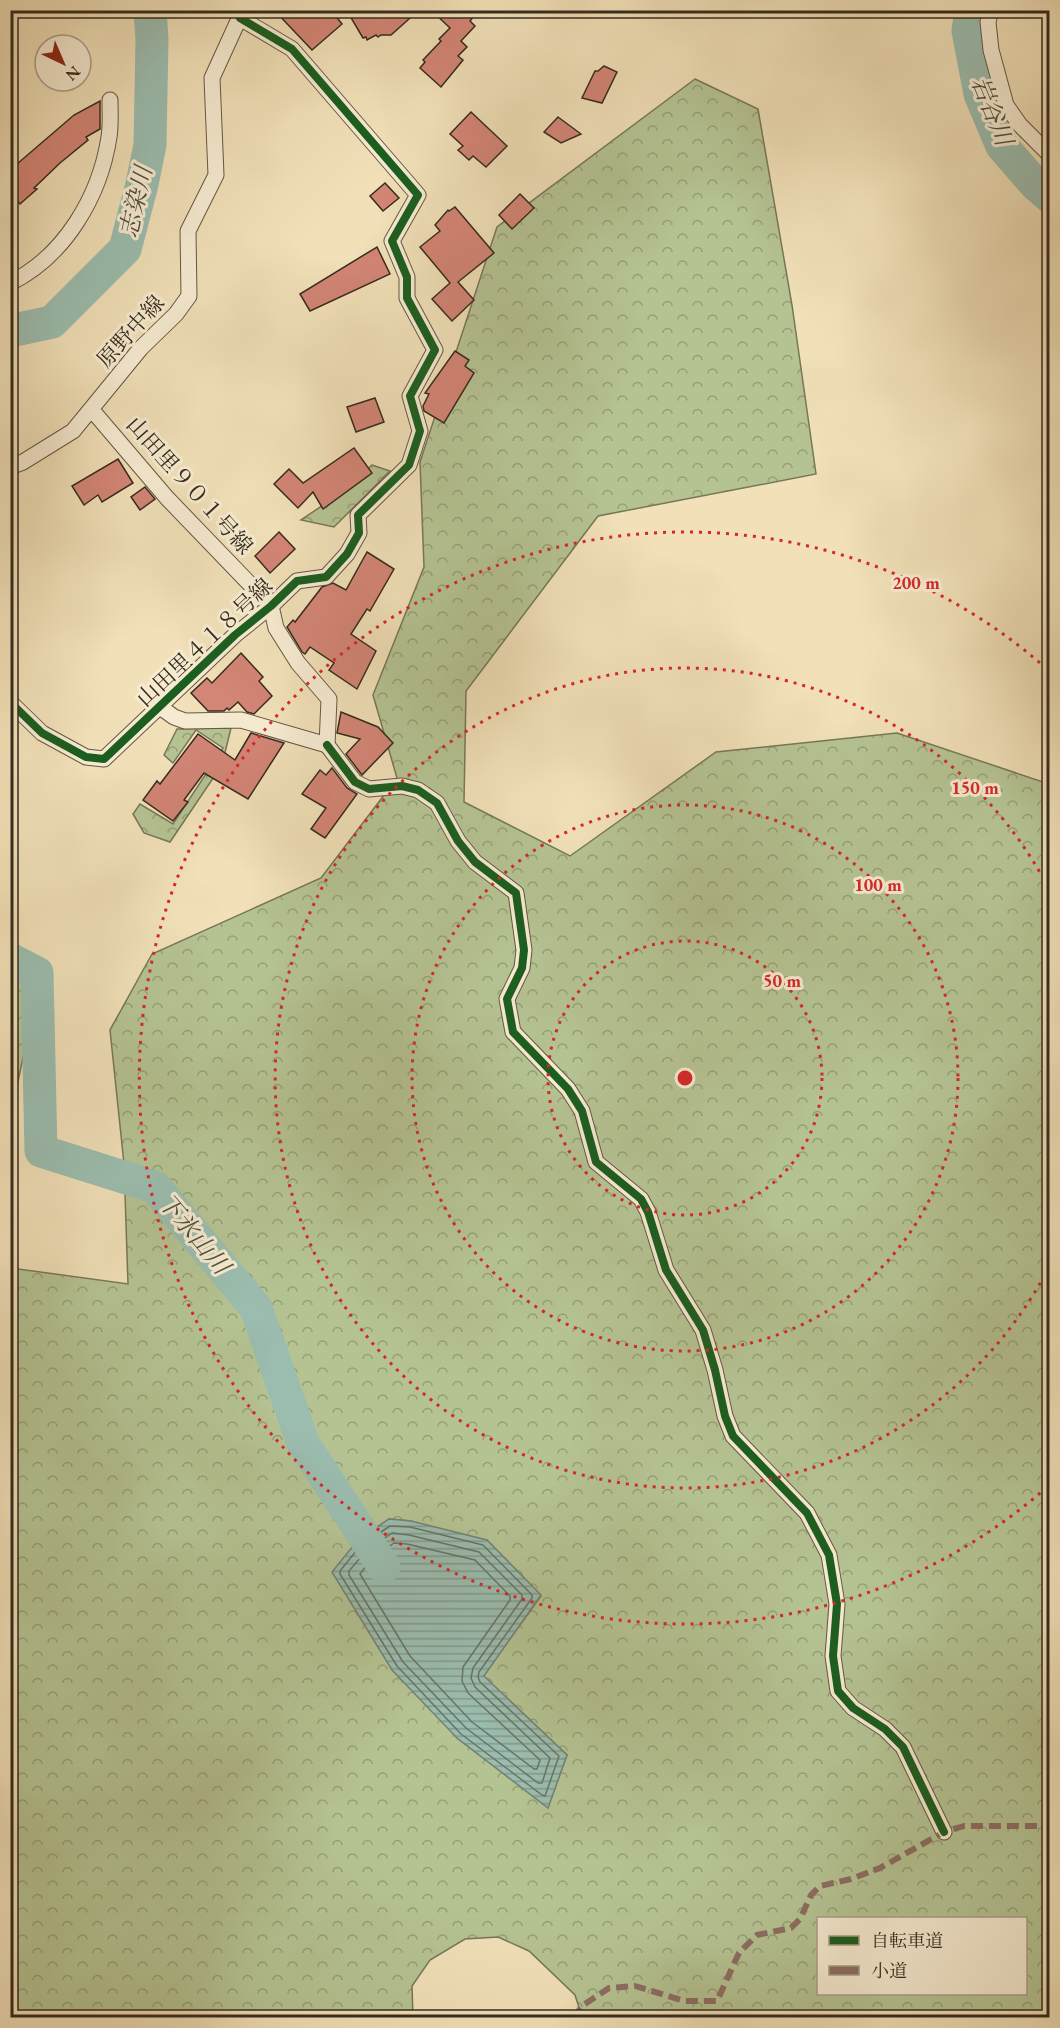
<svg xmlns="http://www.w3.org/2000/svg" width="1060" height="2028" viewBox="0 0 1060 2028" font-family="'EB Garamond','Noto Serif JP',serif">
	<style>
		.forest { fill: url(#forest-crowns); stroke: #767758; stroke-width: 1.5; fill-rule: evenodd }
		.water { fill: url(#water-rules); stroke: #738375; stroke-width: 1.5 }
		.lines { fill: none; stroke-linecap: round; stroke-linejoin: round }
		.shore { stroke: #687466; stroke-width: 1.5 }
		.river { stroke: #9bbdaf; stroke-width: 33 }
		.building { fill: #d38576; stroke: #362b1e; stroke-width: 1.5 }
		.street-casing { stroke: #655844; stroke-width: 17 }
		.street { stroke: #f6ebd1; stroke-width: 15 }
		.quiet { stroke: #8d6e63; stroke-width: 6; stroke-dasharray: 12 6; stroke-linecap: butt }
		.cycleway-casing { stroke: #f6ebd1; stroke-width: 11 }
		.cycleway { stroke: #1b5e20; stroke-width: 8 }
		.ring { fill: none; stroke: #d62828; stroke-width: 3; stroke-dasharray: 3 6 }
		.labels { text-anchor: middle; stroke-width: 6; stroke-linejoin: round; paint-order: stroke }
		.street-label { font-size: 22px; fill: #362b1e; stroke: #f6ebd1 }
		.water-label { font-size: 24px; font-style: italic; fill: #4f5042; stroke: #f6ebd1 }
		.centre { fill: #d62828; stroke: #f6ebd1; stroke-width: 3 }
		.ring-label { font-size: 18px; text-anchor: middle; font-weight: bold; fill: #d62828; stroke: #f6ebd1; stroke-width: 6; stroke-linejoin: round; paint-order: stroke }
	</style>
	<defs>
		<pattern id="forest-crowns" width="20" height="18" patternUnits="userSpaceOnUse" patternTransform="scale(1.5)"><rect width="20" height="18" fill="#b5c393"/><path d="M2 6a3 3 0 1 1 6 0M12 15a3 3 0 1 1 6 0" fill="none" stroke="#949f77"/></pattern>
		<pattern id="water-rules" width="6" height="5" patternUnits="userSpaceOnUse" patternTransform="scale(1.5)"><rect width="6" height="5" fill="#9bbdaf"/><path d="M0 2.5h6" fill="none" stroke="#7f9a8e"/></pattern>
	</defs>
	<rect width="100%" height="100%" fill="#f1e0b8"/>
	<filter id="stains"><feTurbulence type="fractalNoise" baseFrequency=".00333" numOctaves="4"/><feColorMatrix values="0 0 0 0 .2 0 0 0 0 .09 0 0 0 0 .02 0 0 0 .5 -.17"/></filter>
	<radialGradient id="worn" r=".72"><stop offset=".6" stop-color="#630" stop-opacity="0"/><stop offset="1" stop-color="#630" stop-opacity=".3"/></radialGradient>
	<!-- forest -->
	<g class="forest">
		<path d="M 695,79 L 758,109 L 792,305 L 816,474 L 598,516 L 466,691 L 464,802 L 570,856 L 716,752 L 897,733 L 1049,784 L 1049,2017 L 582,2017 L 575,1995 L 529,1951 L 498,1937 L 465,1939 L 430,1960 L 412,1986 L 413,2017 L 11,2018 L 11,1268 L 128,1284 L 124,1164 L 110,1030 L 152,954 L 321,878 L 397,778 L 373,695 L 424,567 L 420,462 L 497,227 ZM 389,1519 L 411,1521 L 541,1596 L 483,1676 L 567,1755 L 548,1807 L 457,1738 L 357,1541 ZM 818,1918 L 1026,1918 L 1026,1994 L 818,1994 Z"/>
		<path d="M 372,465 L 390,471 L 334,527 L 301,520 L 335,497 Z"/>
		<path d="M 231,728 L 222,765 L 170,842 L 144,833 L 133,814 L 140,804 L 173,824 L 223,748 L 196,730 L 173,763 L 164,755 L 177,729 Z"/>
		<path d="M 10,949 L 42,965 L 18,1082 L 11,1062 Z"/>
	</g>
	<!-- water -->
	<path class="water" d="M 389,1519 L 411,1521 L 487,1540 L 541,1595 L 484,1676 L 567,1755 L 548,1808 L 457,1738 L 392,1670 L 332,1572 L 357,1541 Z"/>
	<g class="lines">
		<!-- shore -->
		<g class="shore">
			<path d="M 390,1526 L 410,1527 L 483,1545 L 532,1595 L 532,1598 L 479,1672 L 478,1677 L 480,1682 L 559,1756 L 545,1796 L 542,1795 L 461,1734 L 397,1666 L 340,1574 L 340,1571 L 361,1545 Z"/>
			<path d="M 392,1533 L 409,1535 L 479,1552 L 522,1595 L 522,1599 L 473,1668 L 471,1678 L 475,1687 L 550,1758 L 542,1783 L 538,1783 L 466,1728 L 403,1662 L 349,1575 L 349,1571 L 366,1551 Z"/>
			<path d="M 394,1543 L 407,1544 L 475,1560 L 510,1596 L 510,1600 L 463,1667 L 462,1681 L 468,1693 L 540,1760 L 537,1769 L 534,1769 L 472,1722 L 410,1656 L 360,1574 L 372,1558 Z"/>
		</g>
		<!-- river -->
		<g class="river">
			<path d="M 971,10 L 968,31 L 980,94 L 1002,146 L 1036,185 L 1050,197"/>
			<path d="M 10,331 L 52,322 L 125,249 L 142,184 L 150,145 L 152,39 L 150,10"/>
			<path d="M 10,959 L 37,973 L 41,1151 L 155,1187 L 256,1308 L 303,1443 L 384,1567"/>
		</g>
	</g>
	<!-- building -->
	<g class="building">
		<path d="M 274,10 L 331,10 L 342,24 L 312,50 Z"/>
		<path d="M 359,10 L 419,10 L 391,35 L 381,35 L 378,37 L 376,35 L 367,40 L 366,37 L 363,38 L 350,16 Z"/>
		<path d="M 431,10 L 479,10 L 470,21 L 475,26 L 461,41 L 467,47 L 458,56 L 463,60 L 441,87 L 420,68 L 425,62 L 423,60 L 441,41 L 439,39 L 450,28 Z"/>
		<path d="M 604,66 L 617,72 L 602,103 L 582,98 L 595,71 L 598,71 Z"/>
		<path d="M 100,101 L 100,129 L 86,137 L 88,140 L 60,163 L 34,188 L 37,189 L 20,204 L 10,192 L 10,170 L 74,115 Z"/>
		<path d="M 471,112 L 507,146 L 486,167 L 473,156 L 469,160 L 458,150 L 463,146 L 450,134 Z"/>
		<path d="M 558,117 L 581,134 L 561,143 L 544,132 Z"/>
		<path d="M 385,183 L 399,198 L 383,211 L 370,196 Z"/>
		<path d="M 520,194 L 534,208 L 512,229 L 499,215 Z"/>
		<path d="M 455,207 L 494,253 L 458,282 L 474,300 L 452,321 L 432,299 L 450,283 L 420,247 L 440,231 L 435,225 L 448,210 L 449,211 Z"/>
		<path d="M 377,247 L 390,274 L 310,311 L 300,294 Z"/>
		<path d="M 455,351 L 469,360 L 465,366 L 474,373 L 444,423 L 424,411 L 423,406 L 429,394 L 425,393 Z"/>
		<path d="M 375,398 L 384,422 L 356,432 L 347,407 Z"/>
		<path d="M 354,448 L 372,473 L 323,509 L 313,492 L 298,508 L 274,484 L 289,469 L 303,483 Z"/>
		<path d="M 118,459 L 133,483 L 102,502 L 98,495 L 84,505 L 72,486 Z"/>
		<path d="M 145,487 L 155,499 L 140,510 L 131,497 Z"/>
		<path d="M 279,532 L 295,549 L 270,573 L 255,556 Z"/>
		<path d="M 367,552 L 394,569 L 370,611 L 367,609 L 351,634 L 376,651 L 357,689 L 329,670 L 334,663 L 310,647 L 305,654 L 302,652 L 287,627 L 293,620 L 295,622 L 322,587 L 333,583 L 346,590 Z"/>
		<path d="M 241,653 L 263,677 L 259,681 L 272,696 L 254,714 L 247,712 L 238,702 L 229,710 L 227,708 L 224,711 L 208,711 L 191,693 L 207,678 L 212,683 Z"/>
		<path d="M 341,712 L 378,727 L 393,743 L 362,775 L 346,754 L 360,739 L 337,733 Z"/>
		<path d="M 251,733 L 284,743 L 248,799 L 204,773 L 184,800 L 188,802 L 173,821 L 143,800 L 157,781 L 160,784 L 198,734 L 235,760 Z"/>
		<path d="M 332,768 L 347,788 L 357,794 L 325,838 L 311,829 L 326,808 L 302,794 L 320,770 L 326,775 Z"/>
	</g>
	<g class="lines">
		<!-- street casing -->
		<g class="street-casing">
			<g id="street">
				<path d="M 991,10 L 988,22 L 991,50 L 1006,105 L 1020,125 L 1050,155"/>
				<path d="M 10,283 C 65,256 100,196 109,137 C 111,125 110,112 110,100"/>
				<path d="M 92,410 L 167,498 L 271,606 L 276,628 L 298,663 L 329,699 L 327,745"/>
				<path d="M 10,467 L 23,462 L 73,431 L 141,348 L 176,314 L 189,296 L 188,231 L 216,175 L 212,78 L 243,10"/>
				<path d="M 10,702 L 42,733 L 86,757 L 104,759 L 235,635 L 271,606 L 297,581 L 326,577 L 347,554 L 359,533 L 358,515 L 409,465 L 420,431 L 410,396 L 435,350 L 407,298 L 407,277 L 392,241 L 418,195 L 292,49 L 240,18"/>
				<path d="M 160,707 L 174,717 L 185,721 L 241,720 L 327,745"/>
				<path d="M 327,745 L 355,782 L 369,789 L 402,786 L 418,790 L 437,803 L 458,841 L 475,862 L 516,893 L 524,950 L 522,968 L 507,999 L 513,1032 L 568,1089 L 582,1111 L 596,1162 L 641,1199 L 648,1212 L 666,1270 L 703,1330 L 715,1370 L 725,1416 L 733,1436 L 807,1513 L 829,1555 L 837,1604 L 833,1656 L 838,1691 L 853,1708 L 885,1729 L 903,1747 L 944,1832"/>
			</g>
		</g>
		<!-- street -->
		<use href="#street" class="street"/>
		<!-- quiet -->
		<path class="quiet" d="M 574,2018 L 582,2006 L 609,1988 L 635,1986 L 685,2001 L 717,2001 L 739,1953 L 757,1935 L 791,1928 L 800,1919 L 811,1895 L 820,1886 L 851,1879 L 880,1868 L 944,1832 L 964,1826 L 1040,1826 L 1050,1822"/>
		<!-- cycleway casing -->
		<g class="cycleway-casing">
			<g id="cycleway">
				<path d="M 10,702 L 42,733 L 86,757 L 104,759 L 235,635 L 271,606 L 297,581 L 326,577 L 347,554 L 359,533 L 358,515 L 409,465 L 420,431 L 410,396 L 435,350 L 407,298 L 407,277 L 392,241 L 418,195 L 292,49 L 240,18"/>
				<path d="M 327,745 L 355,782 L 369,789 L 402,786 L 418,790 L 437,803 L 458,841 L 475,862 L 516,893 L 524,950 L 522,968 L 507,999 L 513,1032 L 568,1089 L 582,1111 L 596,1162 L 641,1199 L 648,1212 L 666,1270 L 703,1330 L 715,1370 L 725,1416 L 733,1436 L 807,1513 L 829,1555 L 837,1604 L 833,1656 L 838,1691 L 853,1708 L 885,1729 L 903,1747 L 944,1832"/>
			</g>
		</g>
		<!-- cycleway -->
		<use href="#cycleway" class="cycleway"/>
	</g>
	<!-- distance rings -->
	<g class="ring">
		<circle cx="685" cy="1078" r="137"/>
		<circle cx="685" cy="1078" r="273"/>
		<path d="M1049 1267A410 410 0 1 1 1049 889"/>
		<path d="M1047 1487A546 546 0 1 1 1047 669"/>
	</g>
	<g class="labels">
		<!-- street labels -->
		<g class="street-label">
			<text transform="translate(130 331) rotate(-48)" y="8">原野中線</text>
			<text transform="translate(190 485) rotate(48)" y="8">山田里９０１号線</text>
			<text transform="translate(204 642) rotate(-43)" y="8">山田里４１８号線</text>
		</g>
		<!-- water labels -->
		<g class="water-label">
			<text transform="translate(992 111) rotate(68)" y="8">岩谷川</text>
			<text transform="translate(136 202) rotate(-77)" y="8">志染川</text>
			<text transform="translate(194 1234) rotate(50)" y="8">下氷山川</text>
		</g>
	</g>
	<circle cx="685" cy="1078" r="9" class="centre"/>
	<g class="ring-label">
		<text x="916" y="589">200 m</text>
		<text x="975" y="794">150 m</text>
		<text x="878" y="891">100 m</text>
		<text x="782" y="987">50 m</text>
	</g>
	<!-- margin -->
	<rect width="1060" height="2028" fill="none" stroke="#f1e0b8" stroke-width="36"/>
	<rect x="12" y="12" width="1036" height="2004" fill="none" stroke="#362b1e" stroke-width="3"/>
	<rect x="18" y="18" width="1024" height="1992" fill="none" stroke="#362b1e" stroke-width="1.5"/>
	<!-- legend -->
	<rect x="817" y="1917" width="210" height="78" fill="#f6ebd1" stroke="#a99e89" stroke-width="1.5"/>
	<rect x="829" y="1936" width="30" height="9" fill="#1b5e20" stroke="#a99e89" stroke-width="1.5"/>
	<text x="871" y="1947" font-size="18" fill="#362b1e">自転車道</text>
	<rect x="829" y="1966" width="30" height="9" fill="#8d6e63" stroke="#a99e89" stroke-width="1.5"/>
	<text x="871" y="1977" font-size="18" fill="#362b1e">小道</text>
	<!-- north arrow -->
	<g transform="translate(63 63) rotate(136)"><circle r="28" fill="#f6ebd1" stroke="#a99e89" stroke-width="1.5"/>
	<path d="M0-4.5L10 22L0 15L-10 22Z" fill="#8f2418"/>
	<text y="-9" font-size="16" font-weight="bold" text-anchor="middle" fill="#362b1e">N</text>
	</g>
	<rect width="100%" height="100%" filter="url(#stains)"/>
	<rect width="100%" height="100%" fill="url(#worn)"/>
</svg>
